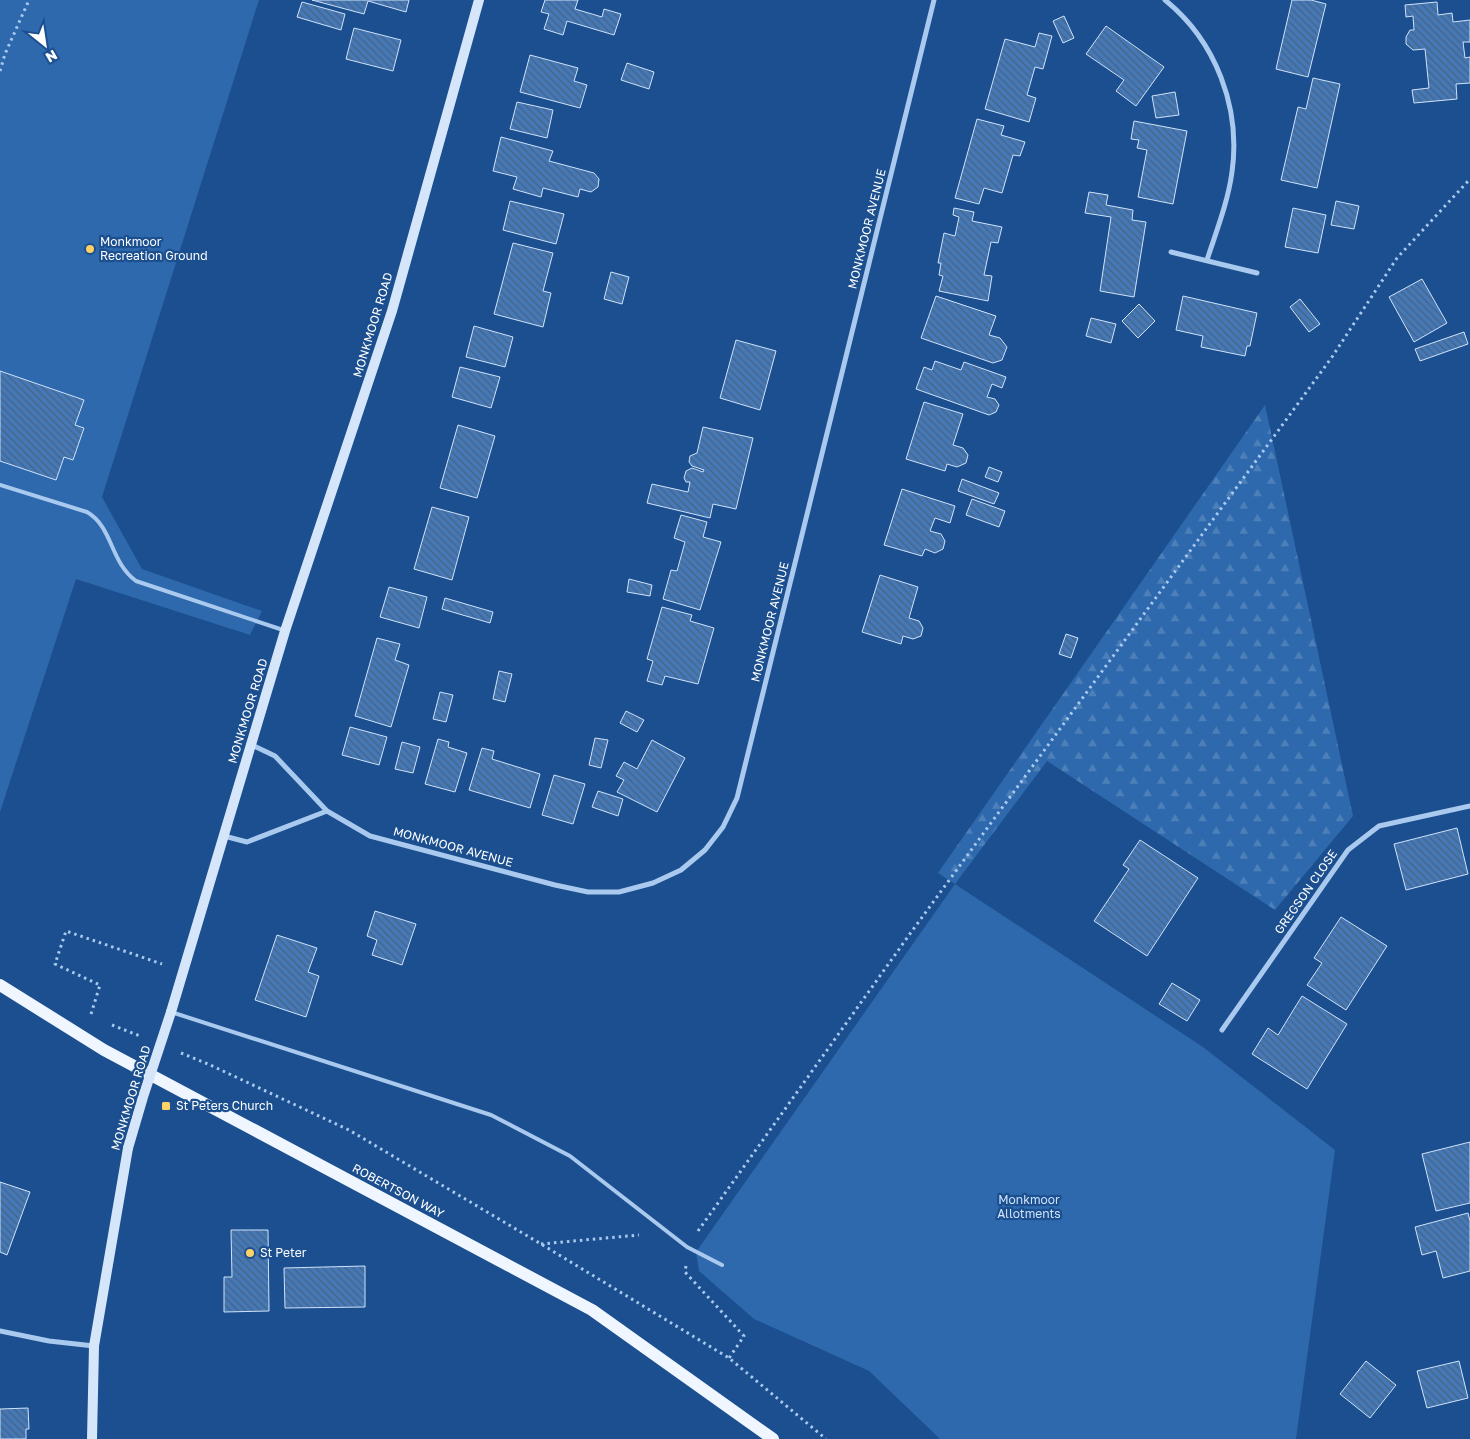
<svg xmlns="http://www.w3.org/2000/svg" width="1470" height="1439" viewBox="0 0 1470 1439" font-family="'Golos Text',sans-serif">
	<style>
		.green { fill: #2e69ad }
		.forest { fill: url(#forest-firs) }
		.building { fill: url(#building-back-hatch); stroke: #cfe3fa }
		.lines { fill: none; stroke-linecap: round; stroke-linejoin: round }
		.path { stroke: #a9c9ee; stroke-width: 3; stroke-dasharray: 2.5 4; stroke-linecap: butt }
		.lane { stroke: #a9c9ee; stroke-width: 4 }
		.street { stroke: #a9c9ee; stroke-width: 5 }
		.secondary { stroke: #d6e6fa; stroke-width: 10 }
		.primary { stroke: #f0f6ff; stroke-width: 12 }
		.secondary-bridge { stroke: #d6e6fa; stroke-width: 10 }
		.poi-dot { fill: #ffd166; stroke: #1b4f8f; stroke-width: 2 }
		.labels { text-anchor: middle; stroke-width: 4.5; stroke-linejoin: round; paint-order: stroke }
		.street-label { font-size: 12px; fill: #fff; stroke: #1b4f8f }
		.poi-label { font-size: 12px; fill: #fff; stroke: #1b4f8f; text-anchor: start }
		.park-label { font-size: 12px; fill: #cfe3fa; stroke: #1b4f8f }
	</style>
	<defs>
		<pattern id="forest-firs" width="22" height="20" patternUnits="userSpaceOnUse" patternTransform="scale(1.25)"><rect width="22" height="20" fill="#2e69ad"/><path d="M5 1l3.5 6h-7zM16 11l3.5 6h-7z" fill="#4d80b9"/></pattern>
		<pattern id="building-back-hatch" width="6" height="6" patternUnits="userSpaceOnUse" patternTransform="scale(1.25)"><rect width="6" height="6" fill="#4478b7"/><path d="M-1 5l2 2M0 0l6 6M5-1l2 2" fill="none" stroke="#486282"/></pattern>
	</defs>
	<rect width="100%" height="100%" fill="#1b4f8f"/>
	<!-- green -->
	<g class="green">
		<path d="M 0,0 L 259,0 L 102,497 L 142,569 L 262,611 L 250,635 L 76,579 L 0,812 Z"/>
		<path d="M 955,884 L 1203,1047 L 1335,1150 L 1296,1439 L 940,1439 L 869,1371 L 754,1319 L 699,1271 L 696,1252 Z"/>
	</g>
	<!-- forest -->
	<path class="forest" d="M 1265,405 L 1353,816 L 1275,910 L 1047,761 L 955,884 L 938,873 Z"/>
	<!-- building -->
	<g class="building">
		<path d="M 312,0 L 409,0 L 406,12 L 368,1 L 364,14 Z"/>
		<path d="M 545,0 L 578,0 L 575,9 L 602,17 L 604,9 L 621,14 L 614,35 L 567,21 L 563,35 L 544,29 L 549,14 L 541,12 Z"/>
		<path d="M 1292,0 L 1311,0 L 1326,4 L 1308,77 L 1276,69 Z"/>
		<path d="M 302,2 L 345,14 L 341,30 L 297,17 Z"/>
		<path d="M 1437,2 L 1438,15 L 1452,13 L 1453,22 L 1470,20 L 1470,42 L 1463,42 L 1465,58 L 1470,57 L 1470,83 L 1456,84 L 1457,99 L 1414,103 L 1412,90 L 1429,88 L 1425,49 L 1413,50 L 1406,44 L 1406,37 L 1410,30 L 1414,30 L 1413,16 L 1406,17 L 1405,5 Z"/>
		<path d="M 1064,16 L 1074,38 L 1063,43 L 1053,21 Z"/>
		<path d="M 1106,26 L 1164,67 L 1136,106 L 1116,91 L 1124,80 L 1086,54 Z"/>
		<path d="M 354,28 L 401,40 L 393,71 L 346,59 Z"/>
		<path d="M 1039,33 L 1052,36 L 1043,69 L 1035,67 L 1027,95 L 1036,98 L 1029,122 L 985,109 L 1005,39 L 1035,47 Z"/>
		<path d="M 530,55 L 578,68 L 574,81 L 587,85 L 580,108 L 520,92 Z"/>
		<path d="M 627,63 L 654,72 L 649,89 L 621,80 Z"/>
		<path d="M 1313,78 L 1340,84 L 1317,188 L 1281,180 L 1298,107 L 1306,109 Z"/>
		<path d="M 1175,92 L 1179,115 L 1156,118 L 1152,96 Z"/>
		<path d="M 517,102 L 553,110 L 547,138 L 510,129 Z"/>
		<path d="M 977,119 L 1004,126 L 1001,135 L 1025,142 L 1020,156 L 1013,155 L 1002,193 L 984,188 L 979,204 L 955,198 Z"/>
		<path d="M 1134,121 L 1187,131 L 1173,204 L 1138,197 L 1147,150 L 1137,148 L 1139,140 L 1131,139 Z"/>
		<path d="M 501,137 L 553,151 L 549,161 L 594,173 L 599,179 L 598,187 L 591,192 L 580,189 L 578,197 L 543,188 L 541,197 L 513,189 L 517,177 L 493,171 Z"/>
		<path d="M 1089,192 L 1108,195 L 1106,205 L 1133,210 L 1132,220 L 1146,222 L 1134,297 L 1100,291 L 1111,217 L 1085,213 Z"/>
		<path d="M 510,201 L 564,214 L 556,244 L 503,230 Z"/>
		<path d="M 1336,201 L 1359,206 L 1354,229 L 1331,225 Z"/>
		<path d="M 954,208 L 974,212 L 972,221 L 1002,227 L 998,243 L 991,242 L 984,275 L 992,276 L 988,301 L 939,291 L 943,276 L 939,275 L 941,263 L 938,263 L 944,233 L 955,236 L 959,217 L 953,215 Z"/>
		<path d="M 1293,208 L 1326,215 L 1318,253 L 1285,247 Z"/>
		<path d="M 513,243 L 553,253 L 543,291 L 551,293 L 543,327 L 494,314 Z"/>
		<path d="M 611,272 L 629,277 L 622,304 L 604,299 Z"/>
		<path d="M 1422,279 L 1447,323 L 1414,342 L 1389,297 Z"/>
		<path d="M 936,296 L 996,316 L 989,335 L 1000,338 L 1007,347 L 1002,360 L 993,363 L 921,338 Z"/>
		<path d="M 1183,296 L 1257,313 L 1250,346 L 1247,346 L 1245,356 L 1201,347 L 1203,336 L 1176,330 Z"/>
		<path d="M 1300,299 L 1320,324 L 1309,332 L 1290,307 Z"/>
		<path d="M 1139,304 L 1155,321 L 1138,338 L 1122,321 Z"/>
		<path d="M 1091,318 L 1116,324 L 1111,343 L 1086,336 Z"/>
		<path d="M 474,326 L 513,337 L 505,367 L 466,357 Z"/>
		<path d="M 1464,332 L 1468,344 L 1420,361 L 1415,349 Z"/>
		<path d="M 736,340 L 776,351 L 760,410 L 720,398 Z"/>
		<path d="M 935,361 L 961,370 L 964,362 L 1006,377 L 1002,388 L 992,384 L 987,397 L 995,399 L 999,405 L 996,412 L 989,415 L 916,389 L 924,367 L 932,370 Z"/>
		<path d="M 460,367 L 500,377 L 491,408 L 452,397 Z"/>
		<path d="M 0,371 L 84,400 L 75,425 L 84,428 L 73,460 L 64,457 L 56,480 L 0,461 Z"/>
		<path d="M 924,402 L 963,414 L 953,445 L 963,448 L 968,455 L 966,463 L 957,467 L 947,464 L 945,471 L 906,459 Z"/>
		<path d="M 458,425 L 495,436 L 477,498 L 440,488 Z"/>
		<path d="M 703,427 L 753,438 L 736,509 L 713,504 L 710,518 L 647,503 L 652,484 L 688,492 L 690,482 L 686,482 L 684,478 L 686,471 L 692,468 L 703,472 L 704,470 L 692,466 L 689,462 L 690,456 L 697,453 Z"/>
		<path d="M 989,467 L 1002,472 L 998,482 L 985,477 Z"/>
		<path d="M 962,479 L 999,493 L 994,504 L 958,491 Z"/>
		<path d="M 902,489 L 955,506 L 950,523 L 935,518 L 930,531 L 941,534 L 945,541 L 943,549 L 935,553 L 925,549 L 922,556 L 884,545 Z"/>
		<path d="M 972,499 L 1005,511 L 999,527 L 966,515 Z"/>
		<path d="M 432,507 L 469,517 L 452,580 L 414,569 Z"/>
		<path d="M 681,515 L 707,522 L 703,537 L 721,542 L 700,610 L 663,599 L 671,570 L 677,571 L 685,542 L 674,538 Z"/>
		<path d="M 880,575 L 918,587 L 909,618 L 919,621 L 923,628 L 921,636 L 913,639 L 903,636 L 901,644 L 862,632 Z"/>
		<path d="M 629,579 L 652,585 L 650,596 L 627,592 Z"/>
		<path d="M 389,587 L 427,597 L 419,628 L 380,617 Z"/>
		<path d="M 445,598 L 493,612 L 490,623 L 442,609 Z"/>
		<path d="M 662,607 L 692,615 L 690,621 L 714,628 L 698,684 L 665,676 L 662,685 L 647,681 L 653,661 L 647,659 Z"/>
		<path d="M 1066,634 L 1078,638 L 1071,658 L 1059,654 Z"/>
		<path d="M 377,638 L 400,644 L 395,660 L 409,665 L 391,727 L 355,716 Z"/>
		<path d="M 499,671 L 512,674 L 505,702 L 493,699 Z"/>
		<path d="M 440,692 L 453,695 L 446,722 L 433,719 Z"/>
		<path d="M 626,711 L 644,720 L 637,732 L 620,723 Z"/>
		<path d="M 350,727 L 387,737 L 379,765 L 342,755 Z"/>
		<path d="M 595,738 L 608,740 L 601,768 L 589,765 Z"/>
		<path d="M 438,739 L 449,742 L 448,747 L 467,753 L 455,792 L 425,784 Z"/>
		<path d="M 652,740 L 685,758 L 657,812 L 617,792 L 624,780 L 616,776 L 624,762 L 637,769 Z"/>
		<path d="M 402,742 L 420,747 L 413,773 L 395,769 Z"/>
		<path d="M 482,748 L 494,751 L 492,759 L 540,774 L 530,808 L 469,790 Z"/>
		<path d="M 554,775 L 585,784 L 573,824 L 542,815 Z"/>
		<path d="M 598,791 L 623,799 L 618,816 L 592,807 Z"/>
		<path d="M 1457,828 L 1468,874 L 1406,890 L 1394,844 Z"/>
		<path d="M 1140,840 L 1198,878 L 1147,956 L 1094,921 L 1129,869 L 1123,865 Z"/>
		<path d="M 375,911 L 416,924 L 402,965 L 372,955 L 377,940 L 367,936 Z"/>
		<path d="M 1341,917 L 1387,946 L 1346,1010 L 1307,985 L 1322,963 L 1314,958 Z"/>
		<path d="M 277,935 L 317,948 L 308,972 L 319,976 L 306,1017 L 255,1000 Z"/>
		<path d="M 1172,983 L 1200,1000 L 1187,1021 L 1159,1004 Z"/>
		<path d="M 1302,996 L 1347,1024 L 1307,1089 L 1252,1054 L 1268,1028 L 1278,1035 Z"/>
		<path d="M 1470,1142 L 1470,1203 L 1436,1211 L 1422,1154 Z"/>
		<path d="M 0,1182 L 30,1192 L 7,1255 L 0,1252 Z"/>
		<path d="M 1468,1213 L 1470,1221 L 1470,1271 L 1443,1278 L 1436,1251 L 1422,1255 L 1415,1227 Z"/>
		<path d="M 231,1230 L 268,1230 L 269,1311 L 224,1312 L 224,1277 L 232,1277 Z"/>
		<path d="M 365,1266 L 365,1307 L 285,1308 L 284,1268 Z"/>
		<path d="M 1366,1361 L 1396,1385 L 1370,1418 L 1340,1394 Z"/>
		<path d="M 1459,1361 L 1468,1398 L 1427,1408 L 1417,1371 Z"/>
		<path d="M 28,1408 L 29,1429 L 26,1429 L 26,1439 L 0,1439 L 0,1409 Z"/>
	</g>
	<g class="lines">
		<!-- path -->
		<g class="path">
			<path d="M 0,71 L 5,54 L 29,0"/>
			<path d="M 91,1014 L 100,985 L 55,964 L 66,931 L 162,964"/>
			<path d="M 112,1025 L 140,1036"/>
			<path d="M 181,1053 L 208,1064 L 349,1130 L 541,1244 L 729,1358 L 826,1439"/>
			<path d="M 698,1231 L 912,931 L 1332,357 L 1397,258 L 1470,179"/>
			<path d="M 541,1244 L 639,1235"/>
			<path d="M 686,1266 L 685,1272 L 744,1336 L 729,1358"/>
		</g>
		<!-- lane -->
		<g class="lane">
			<path d="M 0,485 L 87,512 C 113,527 110,562 136,581 L 283,630"/>
			<path d="M 171,1012 L 491,1115 L 570,1156 L 687,1247 L 722,1265"/>
		</g>
		<!-- street -->
		<g class="street">
			<path d="M 1165,0 C 1216,41 1241,108 1232,172 C 1228,202 1216,232 1207,260"/>
			<path d="M 1171,252 L 1257,273"/>
			<path d="M 252,745 L 275,756 L 327,811 L 370,836 L 555,885 L 588,892 L 619,892 L 653,883 L 681,870 L 705,850 L 723,827 L 737,798 L 934,0"/>
			<path d="M 224,836 L 247,842 L 327,811"/>
			<path d="M 1222,1030 L 1348,850 L 1379,826 L 1470,806"/>
			<path d="M 0,1331 L 49,1341 L 94,1346"/>
		</g>
		<!-- secondary -->
		<g class="secondary">
			<path d="M 171,1012 L 285,631 L 392,311 L 479,0"/>
			<path d="M 92,1439 L 94,1346 L 128,1148"/>
		</g>
		<!-- primary -->
		<path class="primary" d="M 0,985 L 104,1050 L 592,1310 L 773,1439"/>
		<!-- secondary-bridge -->
		<path class="secondary-bridge" d="M 128,1148 L 143,1097 L 171,1012"/>
	</g>
	<!-- markers -->
	<g class="poi-dot">
		<circle cx="90" cy="249" r="5"/>
		<rect x="161" y="1101" width="10" height="10" rx="2.5"/>
		<circle cx="250" cy="1253" r="5"/>
	</g>
	<g class="labels">
		<!-- street labels -->
		<g class="street-label">
			<text transform="translate(867 229) rotate(-76)" y="4">MONKMOOR AVENUE</text>
			<text transform="translate(373 325) rotate(-73)" y="4">MONKMOOR ROAD</text>
			<text transform="translate(770 622) rotate(-76)" y="4">MONKMOOR AVENUE</text>
			<text transform="translate(248 711) rotate(-73)" y="4">MONKMOOR ROAD</text>
			<text transform="translate(453 847) rotate(15)" y="4">MONKMOOR AVENUE</text>
			<text transform="translate(1306 892) rotate(-55)" y="4">GREGSON CLOSE</text>
			<text transform="translate(131 1098) rotate(-73)" y="4">MONKMOOR ROAD</text>
			<text transform="translate(398 1191) rotate(28)" y="4">ROBERTSON WAY</text>
		</g>
		<!-- poi labels -->
		<g class="poi-label">
			<text x="100" y="246">Monkmoor<tspan x="100" dy="14">Recreation Ground</tspan></text>
			<text x="176" y="1110">St Peters Church</text>
			<text x="260" y="1257">St Peter</text>
		</g>
		<!-- park labels -->
		<g class="park-label">
			<text x="1029" y="1204">Monkmoor<tspan x="1029" dy="14">Allotments</tspan></text>
		</g>
	</g>
	<!-- north arrow -->
	<g transform="translate(45 45) rotate(150)" stroke="#1b4f8f" stroke-width="4" paint-order="stroke">
	<path d="M0-4L9 19L0 12L-9 19Z" fill="#ffffff"/>
	<text y="-8" font-size="14" font-weight="bold" text-anchor="middle" fill="#ffffff">N</text>
	</g>
</svg>
